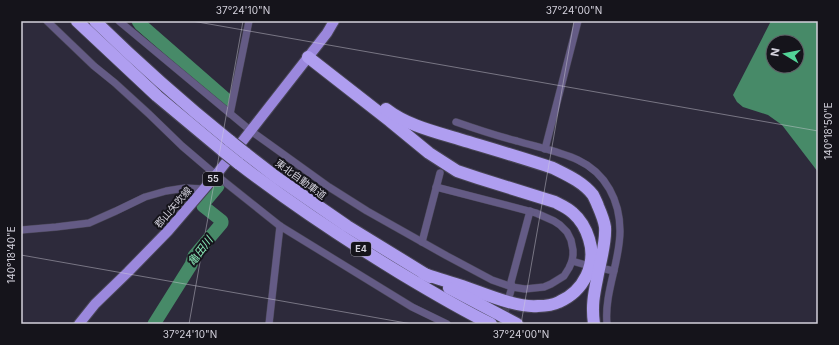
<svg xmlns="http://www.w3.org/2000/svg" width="839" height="345" viewBox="0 0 839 345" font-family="Inter,'Noto Sans JP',sans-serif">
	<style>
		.water { fill: #478a68; fill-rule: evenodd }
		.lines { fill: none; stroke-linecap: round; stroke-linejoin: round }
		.river { stroke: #478a68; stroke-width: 13 }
		.street-tunnel { stroke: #464353; stroke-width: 7; stroke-dasharray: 7 3.5; stroke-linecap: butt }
		.street-casing { stroke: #484555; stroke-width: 8 }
		.primary-casing { stroke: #484555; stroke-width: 12 }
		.highway-casing { stroke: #484555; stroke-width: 14 }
		.street { stroke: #645b85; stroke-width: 7 }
		.primary { stroke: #9b88dd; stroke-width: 10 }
		.highway { stroke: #af9ef0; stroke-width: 12 }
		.highway-bridge-casing { stroke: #484555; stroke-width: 14; stroke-linecap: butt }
		.highway-bridge { stroke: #af9ef0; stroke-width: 12 }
		.ticks { fill: none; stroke: #d3d1dc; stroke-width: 1; stroke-opacity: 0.45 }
		.labels { text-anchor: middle; stroke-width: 4; stroke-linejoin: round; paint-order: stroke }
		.shield { fill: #15141b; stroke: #9a98a2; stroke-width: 1 }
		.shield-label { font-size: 9px; font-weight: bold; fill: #d3d1dc }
		.street-label { font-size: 10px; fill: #d3d1dc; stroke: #15141b }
		.water-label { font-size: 11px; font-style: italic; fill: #8aeab8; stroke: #15141b }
		.neatline { fill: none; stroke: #d3d1dc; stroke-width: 1.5 }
		.ticks-label { font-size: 10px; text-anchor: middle; fill: #d3d1dc }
	</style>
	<rect width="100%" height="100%" fill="#2d2a3b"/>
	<!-- water -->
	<path class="water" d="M 771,21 L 818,21 L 818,172 L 782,125 L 768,115 L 743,107 L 737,102 L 733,95 ZM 773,42 L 797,42 L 797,66 L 773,66 Z"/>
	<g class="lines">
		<!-- river -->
		<g class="river">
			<path d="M 138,21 L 140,24 L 227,100"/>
			<path d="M 154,324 L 191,265 L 194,256 L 222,223 L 222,221 L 203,206 L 203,204 L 218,186"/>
		</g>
		<!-- street-tunnel -->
		<path class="street-tunnel" d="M 502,324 L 509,299"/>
		<!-- street casing -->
		<g class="street-casing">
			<g id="street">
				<path d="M 47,21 L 94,66 L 115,83 L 149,114 L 182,146 L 216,175 L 280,226 L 412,307 L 447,324"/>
				<path d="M 119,21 L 251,131 L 329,187 L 367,211 L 447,256 L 492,280 L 512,287 L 525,289 L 544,287 L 551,284 L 564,276 L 569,268 L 572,261 L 573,255 L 573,250 L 571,240 L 567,232 L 560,225 L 554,221 L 536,213 L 436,187"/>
				<path d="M 230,114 L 249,21"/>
				<path d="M 456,122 C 476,129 497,136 517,141 C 537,147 559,151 578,160 C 606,173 620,201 620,231 C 620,262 604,293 607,324"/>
				<path d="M 545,149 L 578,21"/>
				<path d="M 21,230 L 56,227 L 89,223 L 116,211 L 145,197 L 166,191 L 185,188 L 204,189"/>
				<path d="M 422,242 L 440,173"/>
				<path d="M 572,261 L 586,265"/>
				<path d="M 605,269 L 614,271"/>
				<path d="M 509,297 L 512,287 L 511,282 L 530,211"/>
				<path d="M 269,324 L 280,226"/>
			</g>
		</g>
		<!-- primary casing -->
		<g class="primary-casing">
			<path id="primary" d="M 79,324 L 95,304 L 128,272 L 168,231 L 216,175 L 327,33 L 334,21"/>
		</g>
		<!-- highway casing -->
		<g class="highway-casing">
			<g id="highway">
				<path d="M 77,21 L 157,96 L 223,151"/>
				<path d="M 95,21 C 138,63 183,103 230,141"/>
				<path d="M 308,57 L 390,121 L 429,153 L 457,171 L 478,178 L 555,202 C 561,205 568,208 573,213 C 581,220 586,229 589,239 C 597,264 584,291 559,302 C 553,305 545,306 538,306 C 516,308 483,293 462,286 C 449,282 436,278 424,274"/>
				<path d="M 386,109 C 408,126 436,132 462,140 C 492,149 523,158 553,168 C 567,175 583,182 593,195 C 595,199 597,203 598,206 C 601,213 604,220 605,227 C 606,240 602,256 599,269 C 595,290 591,303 594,324"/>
				<path d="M 245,153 L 276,177 L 347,226 L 430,277"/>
				<path d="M 238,163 C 290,203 344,239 400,273 C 430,291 460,309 491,324"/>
				<path d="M 449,288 L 517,324"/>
			</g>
		</g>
		<!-- street -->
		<use href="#street" class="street"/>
		<!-- primary -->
		<use href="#primary" class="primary"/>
		<!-- highway -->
		<use href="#highway" class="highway"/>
		<!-- highway-bridge casing -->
		<g class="highway-bridge-casing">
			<g id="highway-bridge">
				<path d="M 230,141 L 245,153"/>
				<path d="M 223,151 L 238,163"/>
			</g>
		</g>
		<!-- highway-bridge -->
		<use href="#highway-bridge" class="highway-bridge"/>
	</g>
	<!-- ticks -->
	<path class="ticks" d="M 192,21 L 818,131M 21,255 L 412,324M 189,324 L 243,21M 521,324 L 574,21"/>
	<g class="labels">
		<!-- shield labels -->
		<g class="shield">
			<rect x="203" y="172" width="20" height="14" rx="3"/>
			<rect x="351" y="242" width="20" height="14" rx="3"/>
		</g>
		<g class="shield-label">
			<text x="213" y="182">55</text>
			<text x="361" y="252">E4</text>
		</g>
		<!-- street labels -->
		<g class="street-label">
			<text transform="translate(301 179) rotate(36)" y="4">東北自動車道</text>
			<text transform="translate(173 207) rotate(-49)" y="4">郡山矢吹線</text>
		</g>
		<!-- water labels -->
		<g class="water-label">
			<text transform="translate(200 251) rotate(-53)" y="4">亀田川</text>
		</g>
	</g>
	<!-- border -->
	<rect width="839" height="345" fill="none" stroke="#15141b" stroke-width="44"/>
	<!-- north arrow -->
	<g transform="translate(785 54) rotate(280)"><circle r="19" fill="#15141b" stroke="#616068"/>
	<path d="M0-3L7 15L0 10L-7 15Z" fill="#52d397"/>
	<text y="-6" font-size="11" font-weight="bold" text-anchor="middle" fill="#d3d1dc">N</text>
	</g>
	<rect x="22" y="22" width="795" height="301" class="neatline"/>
	<g class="ticks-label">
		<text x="243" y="14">37°24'10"N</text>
		<text x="574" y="14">37°24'00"N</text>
		<text transform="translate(828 131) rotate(-90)" y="4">140°18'50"E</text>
		<text transform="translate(11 255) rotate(-90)" y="4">140°18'40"E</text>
		<text x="190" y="338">37°24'10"N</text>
		<text x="521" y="338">37°24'00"N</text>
	</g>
</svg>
